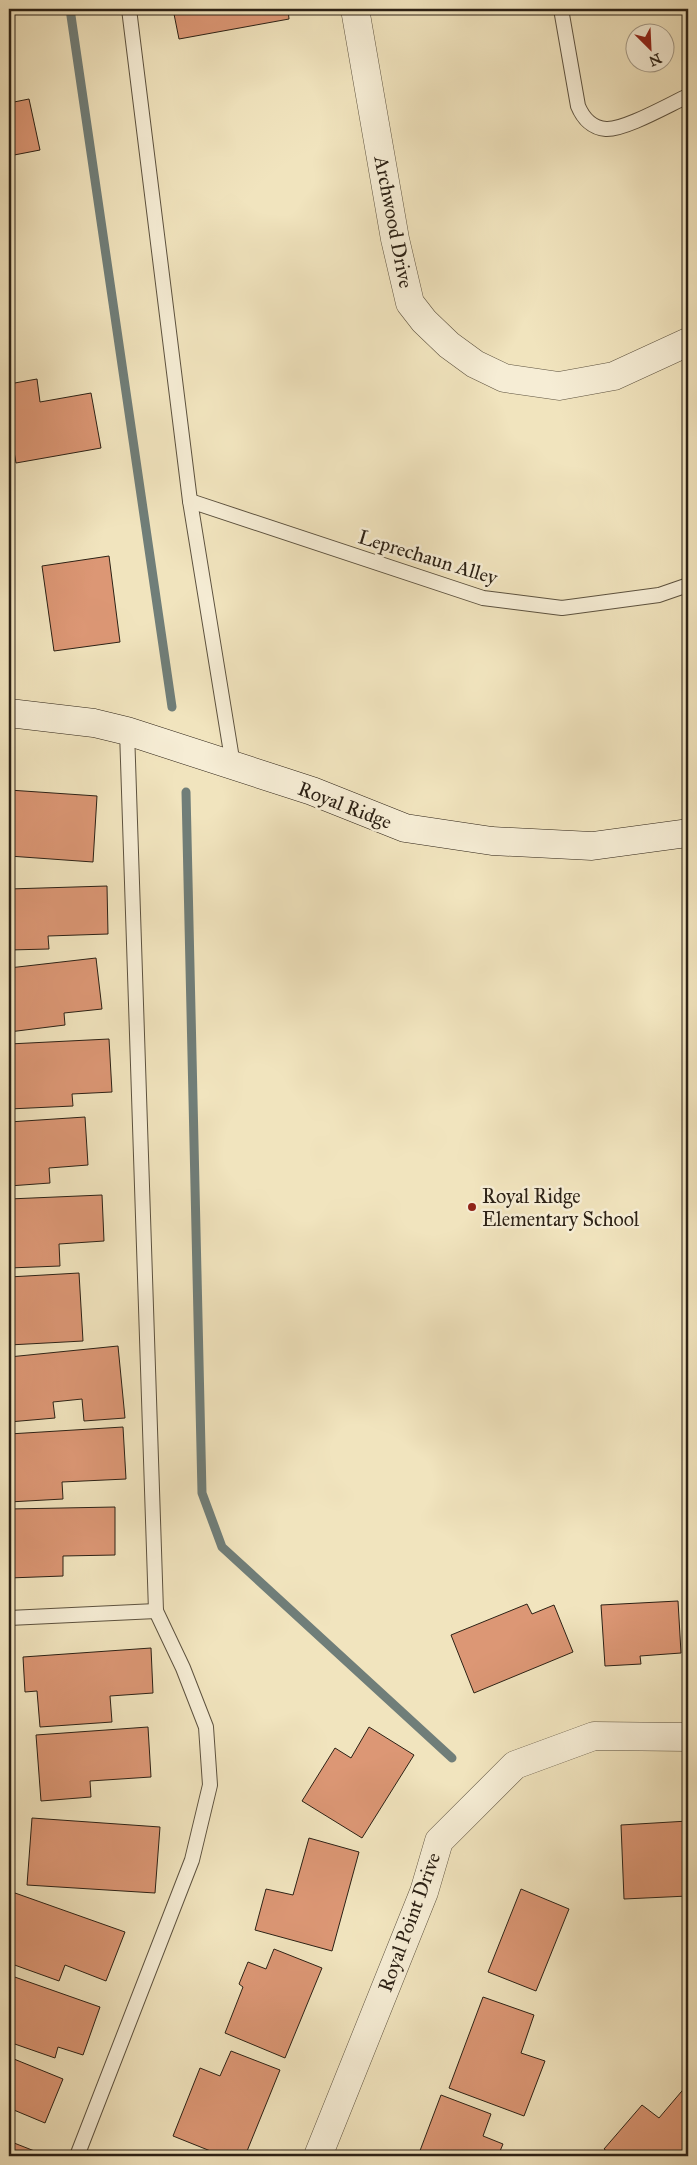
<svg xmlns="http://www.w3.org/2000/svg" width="697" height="2165" viewBox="0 0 697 2165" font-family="'IM FELL Great Primer',serif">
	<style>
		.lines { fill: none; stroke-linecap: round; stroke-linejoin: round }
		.stream { stroke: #707e79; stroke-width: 9 }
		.building { fill: #dc9775; stroke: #2c2115 }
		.lane-casing { stroke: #5d523f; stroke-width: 16 }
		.street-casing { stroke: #5d523f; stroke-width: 29 }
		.secondary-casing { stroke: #2c2115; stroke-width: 29 }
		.lane { stroke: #f6edd5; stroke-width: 14 }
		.street { stroke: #f6edd5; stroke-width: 28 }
		.secondary { stroke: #f6edd5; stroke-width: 28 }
		.poi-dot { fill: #8f2418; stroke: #f6edd5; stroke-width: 2 }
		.labels { text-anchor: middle; stroke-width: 5; stroke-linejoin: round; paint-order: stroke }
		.street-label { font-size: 20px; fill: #2c2115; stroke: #f6edd5 }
		.poi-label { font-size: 20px; fill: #2c2115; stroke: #f6edd5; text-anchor: start }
	</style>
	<rect width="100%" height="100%" fill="#f1e4be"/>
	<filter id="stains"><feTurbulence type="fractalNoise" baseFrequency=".004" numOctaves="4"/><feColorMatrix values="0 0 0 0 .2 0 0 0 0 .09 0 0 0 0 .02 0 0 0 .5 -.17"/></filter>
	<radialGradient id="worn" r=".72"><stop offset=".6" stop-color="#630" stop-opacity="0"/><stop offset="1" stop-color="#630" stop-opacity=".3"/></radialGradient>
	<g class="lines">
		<!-- stream -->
		<g class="stream">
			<path d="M 70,9 L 172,707"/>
			<path d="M 186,792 L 202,1493 L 222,1547 L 452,1758"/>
		</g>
	</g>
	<!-- building -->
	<g class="building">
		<path d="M 173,9 L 288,9 L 289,19 L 179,39 Z"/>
		<path d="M 29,99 L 40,150 L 9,156 L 9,103 Z"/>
		<path d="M 37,379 L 40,402 L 91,393 L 101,448 L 16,463 L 9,423 L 9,384 Z"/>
		<path d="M 109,556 L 120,642 L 54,651 L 42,566 Z"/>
		<path d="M 9,790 L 97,796 L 93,862 L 9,856 Z"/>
		<path d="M 107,886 L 108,934 L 48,936 L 49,949 L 9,950 L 9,889 Z"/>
		<path d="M 96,958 L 102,1009 L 64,1013 L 65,1025 L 9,1032 L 9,968 Z"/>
		<path d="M 109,1039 L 112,1092 L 72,1094 L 73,1106 L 9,1109 L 9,1044 Z"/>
		<path d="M 85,1117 L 88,1165 L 49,1168 L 50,1183 L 9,1186 L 9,1122 Z"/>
		<path d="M 102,1195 L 104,1241 L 59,1244 L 60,1266 L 9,1268 L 9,1199 Z"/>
		<path d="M 79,1273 L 83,1341 L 9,1345 L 9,1277 Z"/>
		<path d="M 118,1346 L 125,1418 L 84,1421 L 82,1399 L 53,1402 L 55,1418 L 9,1422 L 9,1357 Z"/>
		<path d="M 123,1427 L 126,1479 L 62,1482 L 63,1499 L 9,1502 L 9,1434 Z"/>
		<path d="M 115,1507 L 115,1555 L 63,1556 L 63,1576 L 9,1578 L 9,1509 Z"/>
		<path d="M 678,1601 L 681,1653 L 640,1656 L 641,1664 L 605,1666 L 601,1605 Z"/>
		<path d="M 527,1604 L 532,1614 L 554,1605 L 573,1652 L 474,1693 L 451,1635 Z"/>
		<path d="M 151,1648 L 153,1693 L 110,1696 L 112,1722 L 40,1727 L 37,1691 L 25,1692 L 23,1657 Z"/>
		<path d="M 148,1727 L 151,1777 L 90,1781 L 91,1797 L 41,1801 L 36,1735 Z"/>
		<path d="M 369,1727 L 414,1755 L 362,1838 L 302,1801 L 335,1748 L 351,1758 Z"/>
		<path d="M 32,1818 L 160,1827 L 155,1893 L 27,1885 Z"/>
		<path d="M 688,1821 L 688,1896 L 624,1899 L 621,1825 Z"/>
		<path d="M 309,1838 L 359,1852 L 332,1951 L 255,1930 L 266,1889 L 293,1895 Z"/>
		<path d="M 521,1889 L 569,1909 L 536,1991 L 488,1972 Z"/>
		<path d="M 15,1893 L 125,1932 L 106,1981 L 65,1965 L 59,1981 L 9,1963 L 9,1911 Z"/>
		<path d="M 274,1949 L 322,1968 L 285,2058 L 225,2033 L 243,1987 L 239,1984 L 248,1962 L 266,1969 Z"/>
		<path d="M 9,1975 L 100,2007 L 83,2055 L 58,2047 L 55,2058 L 9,2042 Z"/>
		<path d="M 483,1997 L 534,2015 L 521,2053 L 545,2061 L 524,2116 L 449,2088 Z"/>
		<path d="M 231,2051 L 280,2070 L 245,2156 L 223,2156 L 173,2136 L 200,2068 L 220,2076 Z"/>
		<path d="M 9,2057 L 63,2079 L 45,2123 L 9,2108 Z"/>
		<path d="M 687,2085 L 688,2156 L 613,2156 L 604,2149 L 642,2105 L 659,2118 Z"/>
		<path d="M 441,2095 L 491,2114 L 483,2136 L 503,2144 L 498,2156 L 418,2156 Z"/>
		<path d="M 9,2141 L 37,2152 L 35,2156 L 9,2156 Z"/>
	</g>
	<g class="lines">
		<!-- lane casing -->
		<g class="lane-casing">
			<g id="lane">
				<path d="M 129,9 L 190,501 L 233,765"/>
				<path d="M 561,9 L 578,106 C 583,118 592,128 606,129 C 625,130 670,104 688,96"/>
				<path d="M 190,501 L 483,598 L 562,608 L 659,595 L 688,585"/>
				<path d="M 9,1618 L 156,1611"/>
				<path d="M 77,2156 L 192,1860 L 210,1785 L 206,1727 L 183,1668 L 156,1611 L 127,731"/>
			</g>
		</g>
		<!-- street casing -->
		<g class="street-casing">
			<g id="street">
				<path d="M 355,9 L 395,239 L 410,303 L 424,321 L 449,345 L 475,364 L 504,378 L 559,386 L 614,376 L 688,342"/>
				<path d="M 318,2156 L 424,1892 L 439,1841 L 515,1765 L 594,1736 L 688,1737"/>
			</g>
		</g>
		<!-- secondary casing -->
		<g class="secondary-casing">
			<path id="secondary" d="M 9,713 L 94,723 L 127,731 L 312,791 L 405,828 L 492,841 L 592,846 L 688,833"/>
		</g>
		<!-- lane -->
		<use href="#lane" class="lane"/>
		<!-- street -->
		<use href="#street" class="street"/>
		<!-- secondary -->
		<use href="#secondary" class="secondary"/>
	</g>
	<!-- markers -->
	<circle class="poi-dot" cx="472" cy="1207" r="5"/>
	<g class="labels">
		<!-- street labels -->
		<g class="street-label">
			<text transform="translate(394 222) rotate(79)" y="7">Archwood Drive</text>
			<text transform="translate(428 557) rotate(17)" y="7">Leprechaun Alley</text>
			<text transform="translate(345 805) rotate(21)" y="7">Royal Ridge</text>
			<text transform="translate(409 1922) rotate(-70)" y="7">Royal Point Drive</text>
		</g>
		<!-- poi labels -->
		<g class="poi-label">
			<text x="482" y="1203">Royal Ridge<tspan x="482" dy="23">Elementary School</tspan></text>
		</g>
	</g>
	<!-- margin -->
	<rect width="697" height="2165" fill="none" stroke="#f1e4be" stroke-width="30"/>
	<rect x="10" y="10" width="677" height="2145" fill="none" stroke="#2c2115" stroke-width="2.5"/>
	<rect x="15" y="15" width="667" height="2135" fill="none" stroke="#2c2115"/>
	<!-- north arrow -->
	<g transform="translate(650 48) rotate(156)"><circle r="24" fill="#f6edd5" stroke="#a59b88"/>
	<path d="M0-4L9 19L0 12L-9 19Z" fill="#8f2418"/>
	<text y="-8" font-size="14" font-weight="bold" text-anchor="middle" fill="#2c2115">N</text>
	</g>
	<rect width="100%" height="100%" filter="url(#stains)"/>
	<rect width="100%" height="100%" fill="url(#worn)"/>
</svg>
